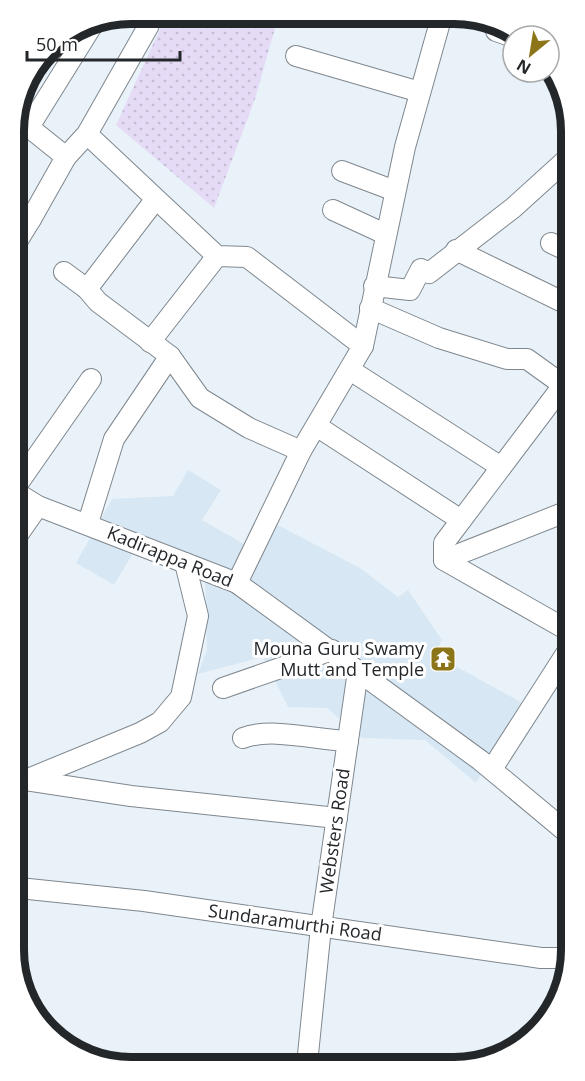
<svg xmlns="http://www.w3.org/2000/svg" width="585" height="1081" viewBox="0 0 585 1081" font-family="'Open Sans',sans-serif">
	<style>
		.built { fill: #d7e7f3 }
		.green { fill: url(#green-dots) }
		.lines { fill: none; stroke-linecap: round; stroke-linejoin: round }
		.minor-casing { stroke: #7f878e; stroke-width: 22 }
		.minor { stroke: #fff; stroke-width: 20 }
		.labels { text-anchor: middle; stroke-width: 6; stroke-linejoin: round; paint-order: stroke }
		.street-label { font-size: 18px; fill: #24272a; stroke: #fff }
		.poi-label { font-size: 18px; fill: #24272a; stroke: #fff; text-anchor: end }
		.rim { fill: none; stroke: #24272a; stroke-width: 8 }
	</style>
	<defs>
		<pattern id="green-dots" width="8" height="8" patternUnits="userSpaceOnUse" patternTransform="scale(1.5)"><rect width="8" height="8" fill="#e5dbf6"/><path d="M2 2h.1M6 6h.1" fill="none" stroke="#c4bcd3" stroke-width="1.8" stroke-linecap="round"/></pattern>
	</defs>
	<rect width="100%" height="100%" fill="#e9f2f9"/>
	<!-- built -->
	<path class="built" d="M 188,470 L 221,490 L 202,520 L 256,551 L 270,521 L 360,568 L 398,597 L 408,590 L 442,640 L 434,654 L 524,704 L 476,783 L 425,740 L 362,738 L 327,708 L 288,707 L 263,657 L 198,674 L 207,650 L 205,573 L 136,548 L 114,585 L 76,563 L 112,499 L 173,496 Z"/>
	<!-- green -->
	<path class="green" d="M 167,14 L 279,14 L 255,99 L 214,208 L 116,125 Z"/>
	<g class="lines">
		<!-- minor casing -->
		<g class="minor-casing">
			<g id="minor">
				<path d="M 496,31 L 513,37"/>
				<path d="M 296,56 L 420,92"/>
				<path d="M 15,116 L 66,157"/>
				<path d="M 29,127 L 95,21"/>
				<path d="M 87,134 L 217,256 L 247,257 L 363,346"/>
				<path d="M 342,171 L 395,191"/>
				<path d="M 333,210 L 385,234"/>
				<path d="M 15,223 L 22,223 L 31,219 L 66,157 L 87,134 L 149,25"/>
				<path d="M 551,243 L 566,250"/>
				<path d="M 15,245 L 31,219"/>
				<path d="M 456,250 L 567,304"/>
				<path d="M 64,272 L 87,289 L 98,302 L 170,356 L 200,398 L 249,428 L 301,451"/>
				<path d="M 374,286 L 410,290 L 421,269 L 429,273 L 513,208 L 566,160"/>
				<path d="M 87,289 L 155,200"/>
				<path d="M 370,308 L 439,338 L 507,359 L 527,359 L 566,387"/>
				<path d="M 150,342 L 217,256"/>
				<path d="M 350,370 L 501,467"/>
				<path d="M 567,387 L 558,392 L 444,543 L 444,560 L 569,631"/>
				<path d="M 318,427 L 461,520"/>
				<path d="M 17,485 L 91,379"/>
				<path d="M 17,493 L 38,506 L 237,583 L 480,760 L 570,835"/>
				<path d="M 88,523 L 114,439 L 170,356"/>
				<path d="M 17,536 L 38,506"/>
				<path d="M 444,560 L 568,511"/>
				<path d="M 237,583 L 301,451 L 363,346 L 405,147 L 442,15"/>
				<path d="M 223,688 L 332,650"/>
				<path d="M 243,738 C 271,727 317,740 348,741"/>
				<path d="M 492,769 L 569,649"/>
				<path d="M 19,779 L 131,796 L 337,818"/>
				<path d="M 28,779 L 140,733 L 160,722 L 181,697 L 198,616 L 185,563"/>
				<path d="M 19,888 L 144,901 L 541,958 L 571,958"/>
				<path d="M 307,1064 L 321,927 L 358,671"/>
			</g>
		</g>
		<!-- minor -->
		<use href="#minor" class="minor"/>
	</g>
	<!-- icons -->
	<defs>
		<g id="temple-square" transform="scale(1.35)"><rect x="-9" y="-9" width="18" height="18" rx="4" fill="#8c7418" stroke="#fff"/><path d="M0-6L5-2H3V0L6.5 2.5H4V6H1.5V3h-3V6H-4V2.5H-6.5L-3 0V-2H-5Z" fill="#fff"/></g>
	</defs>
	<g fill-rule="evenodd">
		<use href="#temple-square" x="443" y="659"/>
	</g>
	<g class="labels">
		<!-- street labels -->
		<g class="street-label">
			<text transform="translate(170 557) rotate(22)" y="6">Kadirappa Road</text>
			<text transform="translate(335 831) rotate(-82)" y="6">Websters Road</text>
			<text transform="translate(295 923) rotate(8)" y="6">Sundaramurthi Road</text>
		</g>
		<!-- poi labels -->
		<g class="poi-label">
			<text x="424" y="655">Mouna Guru Swamy<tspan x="424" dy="21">Mutt and Temple</tspan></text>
		</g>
	</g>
	<!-- crop -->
	<path d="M0 0H585V1081H0ZM131 24H454A107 107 0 0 1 561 131V950A107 107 0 0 1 454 1057H131A107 107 0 0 1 24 950V131A107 107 0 0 1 131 24Z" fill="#fff" fill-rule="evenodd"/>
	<path class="rim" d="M131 24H454A107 107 0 0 1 561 131V950A107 107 0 0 1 454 1057H131A107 107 0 0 1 24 950V131A107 107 0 0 1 131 24Z"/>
	<!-- north arrow -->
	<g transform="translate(531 54) rotate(210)"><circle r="28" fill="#ffffff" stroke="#a7a9aa" stroke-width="1.5"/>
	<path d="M0-4.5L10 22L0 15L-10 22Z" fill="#8c7418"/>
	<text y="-9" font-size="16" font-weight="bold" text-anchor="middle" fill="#24272a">N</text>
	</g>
	<!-- scale -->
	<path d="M27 51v9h153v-9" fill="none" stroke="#24272a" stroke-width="3"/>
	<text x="36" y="51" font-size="18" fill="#24272a" stroke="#ffffff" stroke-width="4.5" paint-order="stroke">50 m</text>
</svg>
